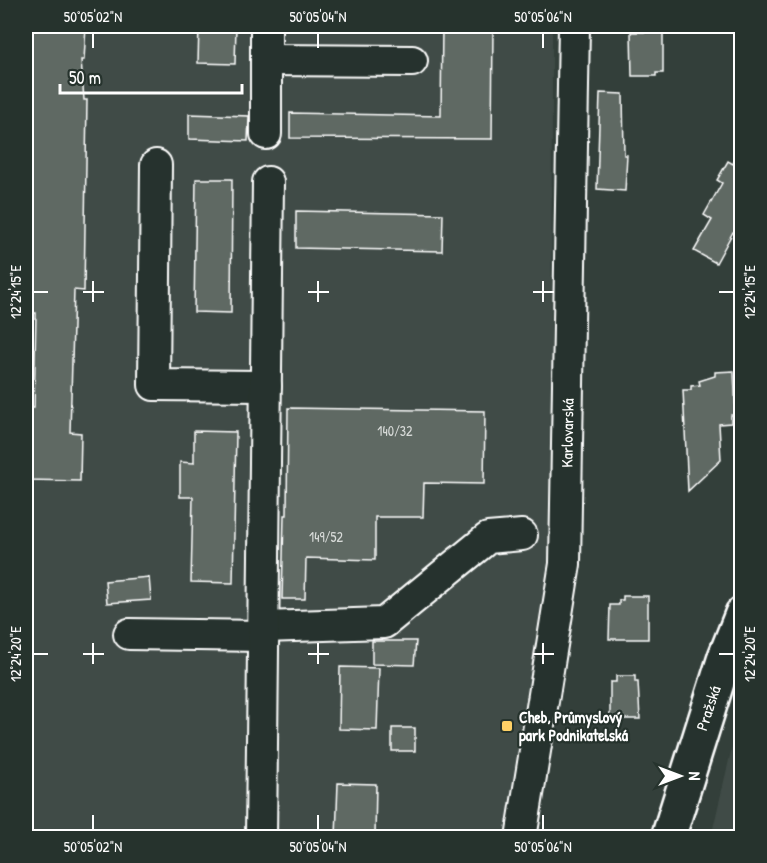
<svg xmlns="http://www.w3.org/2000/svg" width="767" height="863" viewBox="0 0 767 863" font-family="'Patrick Hand',sans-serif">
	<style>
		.built { fill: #404c47 }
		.building { fill: #5f6964; stroke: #fff; stroke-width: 1.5 }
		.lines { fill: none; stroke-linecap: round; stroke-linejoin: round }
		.minor-casing { stroke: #fff; stroke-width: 34 }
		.major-casing { stroke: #fff; stroke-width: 38 }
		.minor { stroke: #26332d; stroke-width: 30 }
		.major { stroke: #26332d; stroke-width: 33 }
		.ticks { fill: none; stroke: #fff; stroke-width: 2 }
		.poi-dot { fill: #ffd166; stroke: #26332d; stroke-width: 2 }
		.labels { text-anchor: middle; stroke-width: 4.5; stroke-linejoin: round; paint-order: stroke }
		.number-label { font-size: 14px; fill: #d7dad8 }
		.street-label { font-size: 16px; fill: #fff; stroke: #26332d }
		.poi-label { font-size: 16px; font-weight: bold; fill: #fff; stroke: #26332d; text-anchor: start }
		.neatline { fill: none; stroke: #fff; stroke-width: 2 }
		.ticks-label { font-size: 15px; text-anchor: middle; fill: #fff }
	</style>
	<rect width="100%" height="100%" fill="#333f3a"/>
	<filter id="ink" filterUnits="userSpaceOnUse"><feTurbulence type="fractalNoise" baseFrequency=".0167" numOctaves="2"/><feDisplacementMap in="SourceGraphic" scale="12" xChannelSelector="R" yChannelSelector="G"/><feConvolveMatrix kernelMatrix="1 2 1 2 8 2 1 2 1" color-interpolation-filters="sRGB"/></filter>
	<g filter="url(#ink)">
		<!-- built -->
		<g class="built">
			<path d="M 26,26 L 552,26 L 551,554 L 510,837 L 26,837 Z"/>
			<path d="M 741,709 L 741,837 L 711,837 Z"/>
		</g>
		<!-- building -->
		<g class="building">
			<path d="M 26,26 L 86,26 L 84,60 L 81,60 L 84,100 L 87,100 L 84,291 L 74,290 L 70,432 L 81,433 L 80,481 L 26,480 L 26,408 L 34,408 L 36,313 L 26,313 Z"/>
			<path d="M 199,26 L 236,26 L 235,64 L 198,63 Z"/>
			<path d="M 442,26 L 493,26 L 492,139 L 290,138 L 290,113 L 441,116 Z"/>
			<path d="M 631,32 L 663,32 L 663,73 L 656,73 L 656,76 L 632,76 Z"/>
			<path d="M 600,93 L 623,94 L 624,155 L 627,155 L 625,191 L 597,189 Z"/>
			<path d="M 189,114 L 249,116 L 248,141 L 189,139 Z"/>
			<path d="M 741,148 L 741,237 L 733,232 L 716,263 L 694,251 L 712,220 L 704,215 L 722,183 L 717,180 L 728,161 L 733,164 Z"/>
			<path d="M 196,179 L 232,179 L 231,313 L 194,312 Z"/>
			<path d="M 296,211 L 443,214 L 442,251 L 296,248 Z"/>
			<path d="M 734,371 L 736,415 L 731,415 L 731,423 L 719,424 L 721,460 L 688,491 L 683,390 L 691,390 L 691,386 L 700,385 L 699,381 L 715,376 L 715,372 Z"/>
			<path d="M 288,408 L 485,411 L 484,484 L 424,483 L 423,517 L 375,517 L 375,560 L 306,558 L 305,599 L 282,599 L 284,515 L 287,515 Z"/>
			<path d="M 194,431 L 236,432 L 233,583 L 191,582 L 193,497 L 180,497 L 180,462 L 194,463 Z"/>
			<path d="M 149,577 L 151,600 L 107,603 L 105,581 Z"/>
			<path d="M 623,596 L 648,596 L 648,639 L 609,639 L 610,605 L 619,605 L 619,600 L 623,600 Z"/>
			<path d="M 372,641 L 416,641 L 414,665 L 372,664 Z"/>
			<path d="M 340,667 L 379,668 L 377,730 L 339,729 Z"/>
			<path d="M 616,676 L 635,676 L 635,682 L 638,682 L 640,719 L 610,719 L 610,682 L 616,682 Z"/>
			<rect x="392" y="728" width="23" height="23"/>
			<path d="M 338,783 L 376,784 L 375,837 L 336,837 Z"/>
		</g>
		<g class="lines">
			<!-- minor casing -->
			<g class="minor-casing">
				<g id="minor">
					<path d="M 266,60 L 412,61"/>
					<path d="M 266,134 L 266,26"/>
					<path d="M 156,165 L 154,385 L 266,386"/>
					<path d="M 264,627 L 384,623 L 488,538 L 522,535"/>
					<path d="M 129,634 L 264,636"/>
					<path d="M 261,838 L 268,182"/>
					<path d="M 521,838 L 565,564 L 574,26"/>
				</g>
			</g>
			<!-- major casing -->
			<g class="major-casing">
				<path id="major" d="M 668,838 L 725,657 L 742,614"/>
			</g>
			<!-- minor -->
			<use href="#minor" class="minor"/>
			<!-- major -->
			<use href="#major" class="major"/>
		</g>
	</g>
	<!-- ticks -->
	<path class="ticks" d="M 93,33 L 93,48M 318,33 L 318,48M 543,33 L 543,48M 93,281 L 93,302M 318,281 L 318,302M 543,281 L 543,302M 33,292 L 48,292M 83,292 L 104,292M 308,292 L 329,292M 533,292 L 554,292M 719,292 L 734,292M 93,643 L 93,664M 318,643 L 318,664M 543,643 L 543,664M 33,654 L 48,654M 83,654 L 104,654M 308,654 L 329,654M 533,654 L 554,654M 719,654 L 734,654M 93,815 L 93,830M 318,815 L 318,830M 543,815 L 543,830"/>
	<!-- markers -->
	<rect class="poi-dot" x="501" y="720" width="12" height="12" rx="3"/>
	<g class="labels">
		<!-- number labels -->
		<g class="number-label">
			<text x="395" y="436">140/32</text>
			<text x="326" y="542">149/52</text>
		</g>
		<!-- street labels -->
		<g class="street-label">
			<text transform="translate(567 433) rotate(-89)" y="6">Karlovarská</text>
			<text transform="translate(708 708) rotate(-72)" y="6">Pražská</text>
		</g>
		<!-- poi labels -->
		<g class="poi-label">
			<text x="519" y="723">Cheb, Průmyslový<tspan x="519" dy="18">park Podnikatelská</tspan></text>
		</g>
	</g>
	<!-- margin -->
	<rect width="767" height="863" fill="none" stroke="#26332d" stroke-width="66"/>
	<!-- north arrow -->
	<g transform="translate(680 776) rotate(90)" stroke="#26332d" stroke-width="4.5" paint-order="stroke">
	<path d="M0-4.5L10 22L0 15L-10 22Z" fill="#ffffff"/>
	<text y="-9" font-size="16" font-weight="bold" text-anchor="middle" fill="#ffffff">N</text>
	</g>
	<!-- scale -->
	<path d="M60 84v9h182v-9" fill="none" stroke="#ffffff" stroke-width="3"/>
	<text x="69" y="84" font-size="18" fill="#ffffff" stroke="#26332d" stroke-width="4.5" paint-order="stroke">50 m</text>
	<rect x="33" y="33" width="701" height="797" class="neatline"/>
	<g class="ticks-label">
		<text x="93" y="22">50°05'02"N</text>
		<text x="318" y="22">50°05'04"N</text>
		<text x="543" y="22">50°05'06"N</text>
		<text transform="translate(750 292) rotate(-90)" y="5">12°24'15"E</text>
		<text transform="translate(16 292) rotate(-90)" y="5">12°24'15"E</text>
		<text transform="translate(750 654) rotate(-90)" y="5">12°24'20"E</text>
		<text transform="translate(16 654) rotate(-90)" y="5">12°24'20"E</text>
		<text x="93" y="852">50°05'02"N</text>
		<text x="318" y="852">50°05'04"N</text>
		<text x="543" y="852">50°05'06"N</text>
	</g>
</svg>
